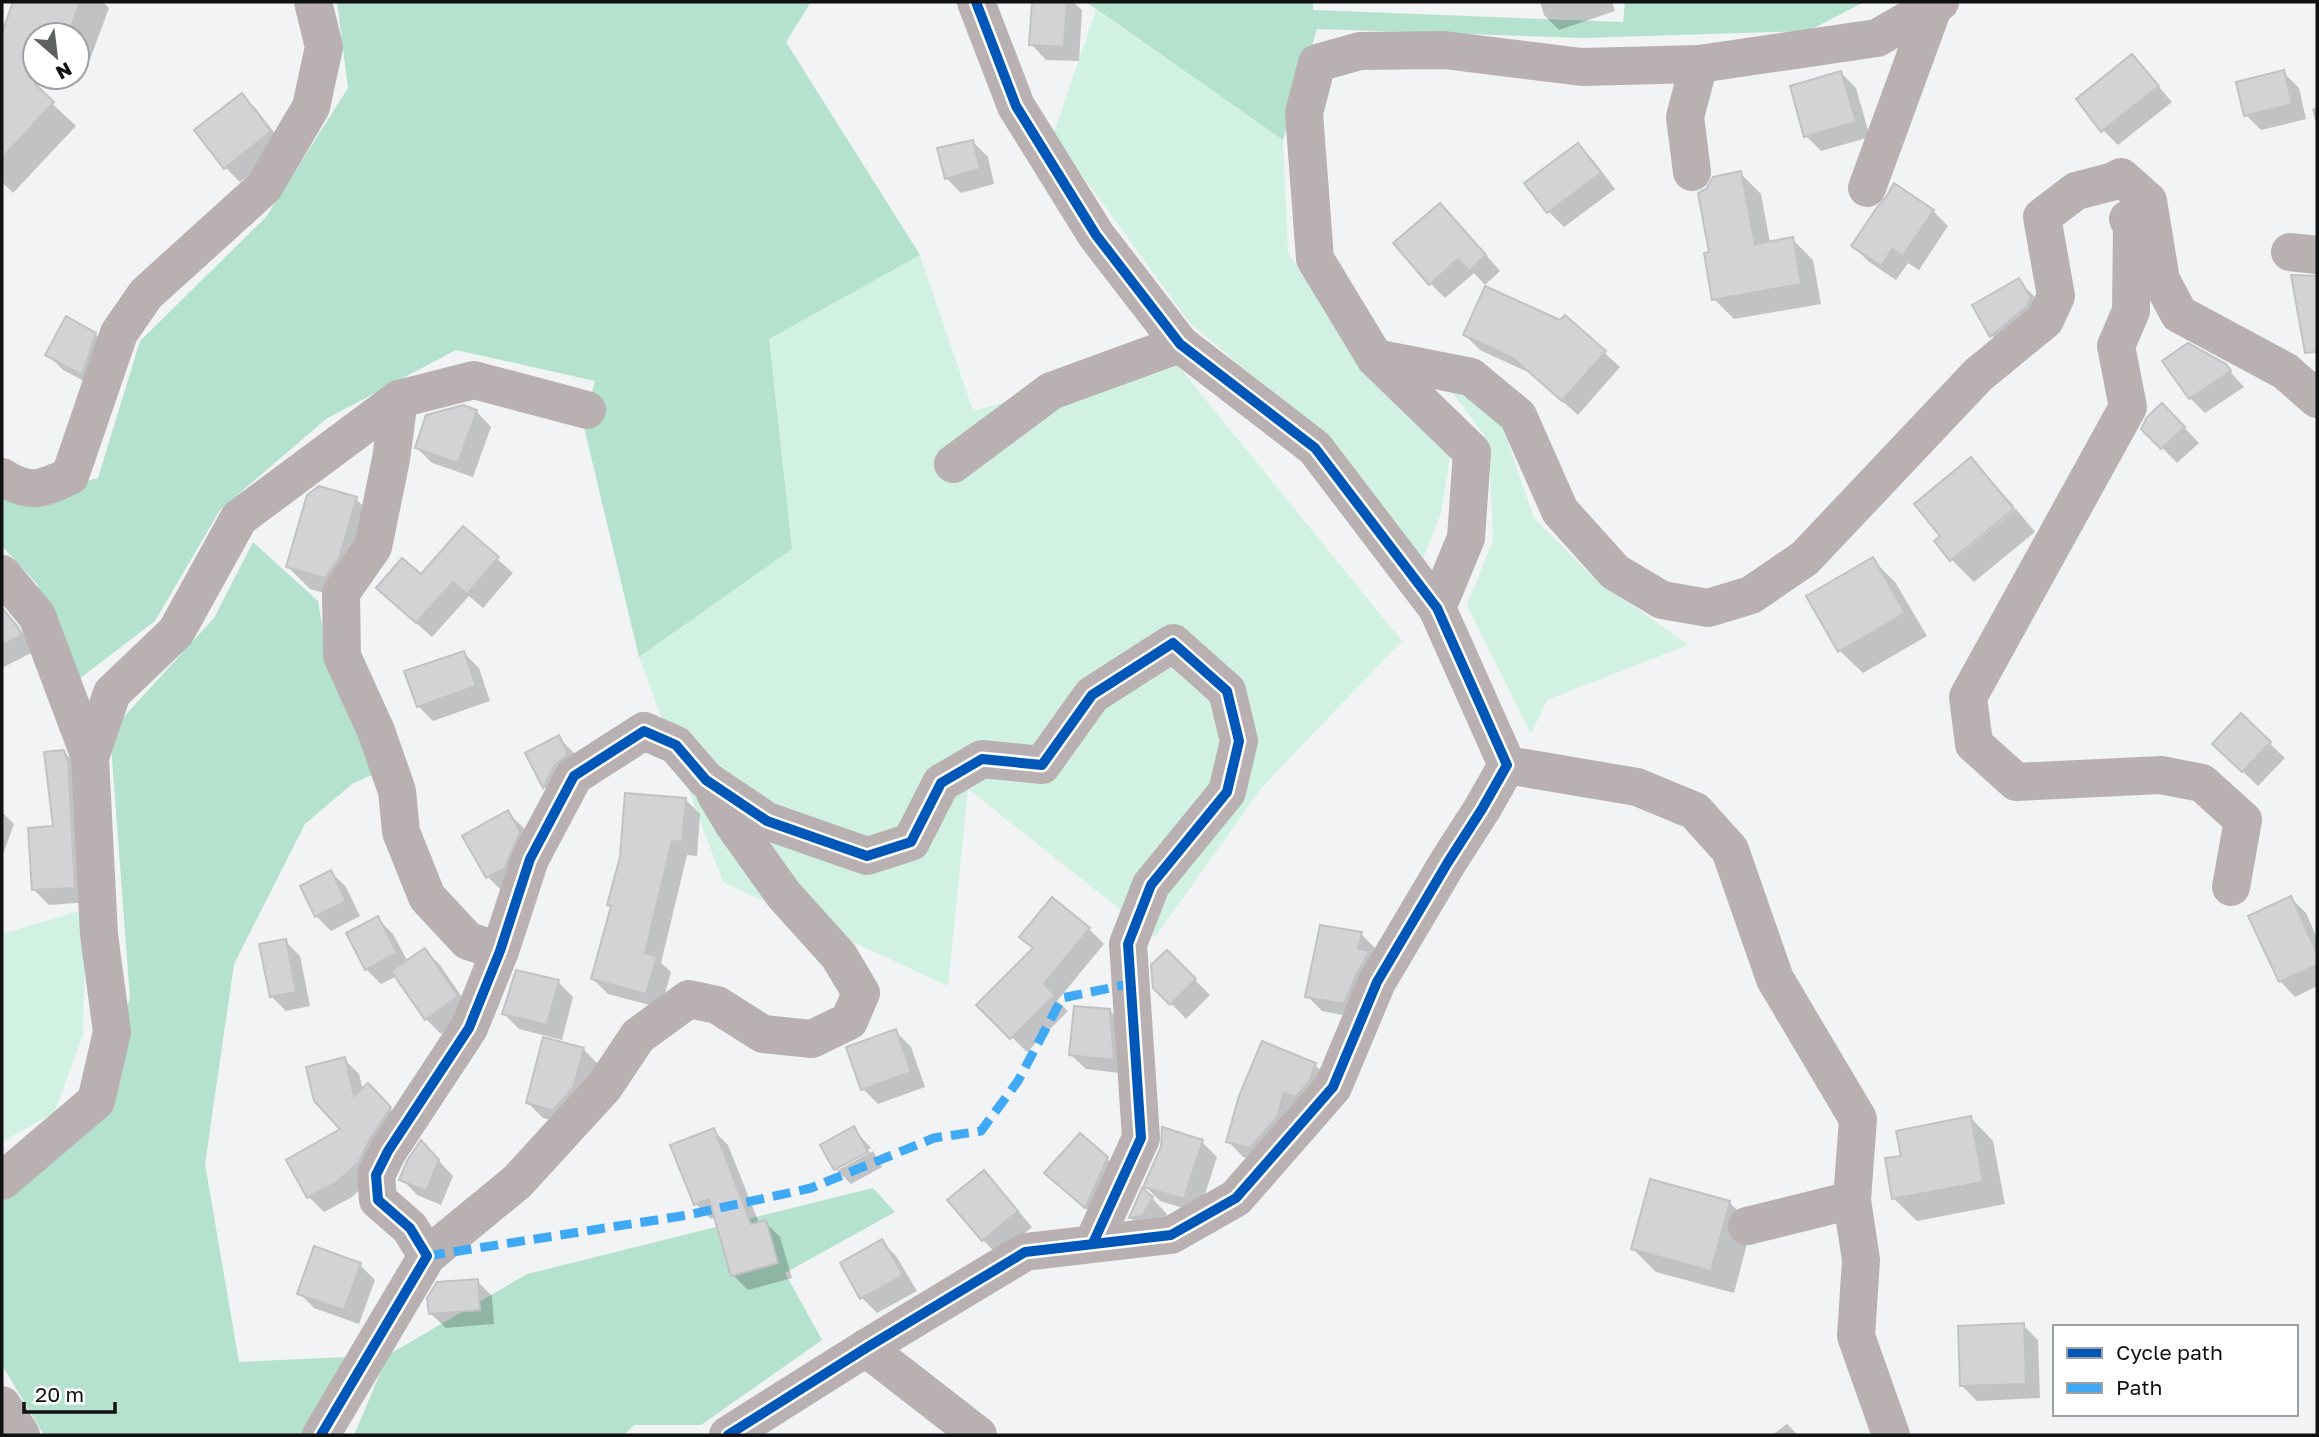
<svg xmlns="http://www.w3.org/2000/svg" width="2319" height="1437" viewBox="0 0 2319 1437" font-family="'Golos Text',sans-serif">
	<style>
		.green { fill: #d1f2e3 }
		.forest { fill: #b5e2ce }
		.shadow { fill: #0003 }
		.building { fill: #d3d3d5; stroke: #c2c2c4; stroke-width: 2 }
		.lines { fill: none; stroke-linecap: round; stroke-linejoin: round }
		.minor { stroke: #b9b1b1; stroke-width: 38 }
		.quiet { stroke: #3fa9f5; stroke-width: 9; stroke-dasharray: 18 9; stroke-linecap: butt }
		.cycleway-casing { stroke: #fff; stroke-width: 15 }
		.cycleway { stroke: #0057b8; stroke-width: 10 }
	</style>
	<rect width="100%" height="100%" fill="#f1f3f5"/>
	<!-- green -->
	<g class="green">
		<path d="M 1096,10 L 1283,140 L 1288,252 L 1358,366 L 1450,457 L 1441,513 L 1420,566 L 1321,435 L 1189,322 L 1053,135 Z"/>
		<path d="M 920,255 L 973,411 L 1171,357 L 1402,641 L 1263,786 L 1155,937 L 968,789 L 948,986 L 723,882 L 639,657 L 792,549 L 768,339 Z"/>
		<path d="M 1447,385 L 1501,422 L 1534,518 L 1593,577 L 1688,645 L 1547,700 L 1531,734 L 1467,605 L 1493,540 L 1489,442 Z"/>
		<path d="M 86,909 L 83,1035 L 54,1113 L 2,1142 L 2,934 Z"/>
	</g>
	<!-- forest -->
	<g class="forest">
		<path d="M 337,2 L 811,2 L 786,42 L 920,255 L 769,339 L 792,549 L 639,657 L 583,423 L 595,381 L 456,350 L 326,419 L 220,510 L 155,621 L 70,686 L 37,584 L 2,546 L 2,494 L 16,500 L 98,478 L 140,341 L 266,217 L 348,88 Z"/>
		<path d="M 1086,2 L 1313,2 L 1313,10 L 1623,22 L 1625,2 L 1864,2 L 1808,31 L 1583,38 L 1317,29 L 1283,140 Z"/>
		<path d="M 253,542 L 318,601 L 330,672 L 374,774 L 352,784 L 305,824 L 234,964 L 205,1164 L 239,1362 L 345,1357 L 310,1435 L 44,1435 L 2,1365 L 2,1200 L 92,1122 L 130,998 L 110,732 L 214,618 Z"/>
		<path d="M 873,1188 L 895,1212 L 785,1273 L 822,1340 L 701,1425 L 634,1425 L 624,1435 L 354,1435 L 388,1355 L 527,1274 Z"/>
	</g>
	<!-- shadow -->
	<g class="shadow">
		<path d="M 15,2 L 103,2 L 109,8 L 85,73 L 77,71 L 77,35 L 35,35 L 35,55 L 5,29 Z"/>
		<path d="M 1034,2 L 1073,2 L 1082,10 L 1079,61 L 1046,60 L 1031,44 Z"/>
		<path d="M 1540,2 L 1612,2 L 1615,11 L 1559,30 L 1544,15 Z"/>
		<path d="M 2132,56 L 2172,102 L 2118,145 L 2103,130 Z"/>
		<path d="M 11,65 L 76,126 L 13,193 L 2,182 L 2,75 Z"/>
		<path d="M 2283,72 L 2299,88 L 2306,119 L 2261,130 L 2246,115 Z"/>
		<path d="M 1841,73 L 1856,88 L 1870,137 L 1821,151 L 1806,136 Z"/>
		<path d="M 242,95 L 257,110 L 285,147 L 240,182 L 225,167 Z"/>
		<path d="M 2317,107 L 2317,126 L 2312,109 Z"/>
		<path d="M 973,142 L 988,157 L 994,184 L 961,193 L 946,178 Z"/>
		<path d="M 1578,145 L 1593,160 L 1615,189 L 1564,227 L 1549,212 L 1527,183 Z"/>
		<path d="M 1740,173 L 1761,194 L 1770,243 L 1792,239 L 1813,260 L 1821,304 L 1734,319 L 1714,299 L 1711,254 Z"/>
		<path d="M 1933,211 L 1948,226 L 1919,270 L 1908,263 L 1896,280 L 1868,261 L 1853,246 Z"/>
		<path d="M 1455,220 L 1500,271 L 1485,285 L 1474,273 L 1445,298 L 1430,283 Z"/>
		<path d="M 2018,280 L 2033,295 L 2045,315 L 2007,350 L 1992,336 Z"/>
		<path d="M 1565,317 L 1620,367 L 1578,415 L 1530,373 L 1480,350 L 1465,335 L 1561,322 Z"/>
		<path d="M 95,334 L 110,349 L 97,388 L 63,370 L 48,355 Z"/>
		<path d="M 2165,361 L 2224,365 L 2244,387 L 2205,413 L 2190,398 Z"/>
		<path d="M 476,411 L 491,427 L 473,477 L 432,463 L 417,448 Z"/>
		<path d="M 2177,420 L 2199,443 L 2177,463 L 2143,428 Z"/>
		<path d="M 1971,459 L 2014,506 L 1956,554 L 1958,556 L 2016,509 L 2035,532 L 1974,582 L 1952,560 L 1942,536 Z"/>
		<path d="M 356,499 L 379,522 L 348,600 L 310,589 L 287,566 Z"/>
		<path d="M 463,528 L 513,573 L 483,608 L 469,596 L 432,637 L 394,603 L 421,577 Z"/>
		<path d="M 1872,559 L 1895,582 L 1927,636 L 1863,673 L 1840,651 Z"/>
		<path d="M 2,608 L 32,644 L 35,651 L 2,668 Z"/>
		<path d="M 464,653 L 479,668 L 490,701 L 433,721 L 418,706 Z"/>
		<path d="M 2241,716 L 2285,758 L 2258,786 L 2214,744 Z"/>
		<path d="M 559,738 L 574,753 L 582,770 L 559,801 L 544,787 L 528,753 Z"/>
		<path d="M 63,751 L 79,767 L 89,902 L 49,905 L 34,890 L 55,829 Z"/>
		<path d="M 685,799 L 700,814 L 697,856 L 687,855 L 661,963 L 671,972 L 661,1008 L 608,994 L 593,979 L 613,908 L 609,904 Z"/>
		<path d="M 2,812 L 14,824 L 2,857 Z"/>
		<path d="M 507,812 L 523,827 L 534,848 L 503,892 L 488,877 L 464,836 Z"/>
		<path d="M 331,872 L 346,887 L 360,916 L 331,931 L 316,916 Z"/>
		<path d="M 2291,898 L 2306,913 L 2317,938 L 2317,986 L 2295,997 L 2280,981 L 2250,917 Z"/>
		<path d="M 378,919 L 393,934 L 408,962 L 425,950 L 440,965 L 472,1012 L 441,1034 L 426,1019 L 397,976 L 381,984 L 366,969 Z"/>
		<path d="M 1089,929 L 1104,944 L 1057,1001 L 1068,1011 L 1027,1052 L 979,1005 L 1034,949 Z"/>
		<path d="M 1361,934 L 1376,949 L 1359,1018 L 1322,1011 L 1307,996 Z"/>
		<path d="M 285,941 L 300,956 L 310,1006 L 286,1011 L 271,996 Z"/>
		<path d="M 1167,952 L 1210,995 L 1186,1019 L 1155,987 Z"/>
		<path d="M 558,982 L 573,997 L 562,1040 L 519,1029 L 504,1014 Z"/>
		<path d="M 1110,1011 L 1125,1026 L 1128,1074 L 1086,1069 L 1070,1054 Z"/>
		<path d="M 895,1031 L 911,1047 L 925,1087 L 878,1104 L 863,1089 Z"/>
		<path d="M 1263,1043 L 1315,1065 L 1331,1080 L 1266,1163 L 1243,1157 L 1228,1141 Z"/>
		<path d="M 583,1049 L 598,1064 L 569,1125 L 543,1118 L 528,1103 Z"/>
		<path d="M 344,1059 L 359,1074 L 363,1090 L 383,1101 L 405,1124 L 372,1178 L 352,1197 L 324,1212 L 309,1197 L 288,1160 L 343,1129 Z"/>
		<path d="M 1971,1118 L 1993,1141 L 2005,1204 L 1917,1221 L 1894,1199 L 1903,1157 Z"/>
		<path d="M 853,1128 L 871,1148 L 838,1166 L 838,1170 L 873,1151 L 882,1167 L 851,1184 L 836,1169 Z"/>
		<path d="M 713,1130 L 728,1145 L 759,1223 L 765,1222 L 780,1237 L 792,1278 L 748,1290 L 733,1275 L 716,1217 L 711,1219 L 696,1204 Z"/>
		<path d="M 1202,1142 L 1217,1157 L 1199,1213 L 1160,1201 L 1145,1186 Z"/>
		<path d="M 436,1158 L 453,1176 L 441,1205 L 417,1195 L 402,1179 Z"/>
		<path d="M 1107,1159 L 1122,1174 L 1101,1221 L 1062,1188 Z"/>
		<path d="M 998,1187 L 1032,1227 L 998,1255 L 983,1240 Z"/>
		<path d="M 1152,1198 L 1167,1214 L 1158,1231 L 1145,1232 L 1131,1218 Z"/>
		<path d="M 1729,1202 L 1752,1225 L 1734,1293 L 1656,1272 L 1633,1249 Z"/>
		<path d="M 881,1241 L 896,1256 L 917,1291 L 877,1313 L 862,1298 L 842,1263 Z"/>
		<path d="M 315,1248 L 360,1265 L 375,1280 L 359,1324 L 314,1308 L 299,1293 Z"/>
		<path d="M 477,1281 L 492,1296 L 494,1324 L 446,1328 L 430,1313 Z"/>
		<path d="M 2023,1325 L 2038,1340 L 2040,1398 L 1977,1401 L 1961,1385 Z"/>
		<path d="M 1787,1424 L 1798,1435 L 1772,1435 Z"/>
	</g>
	<!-- building -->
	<g class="building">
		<path d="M 13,2 L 80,2 L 68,35 L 35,35 L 35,84 L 54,102 L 2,158 L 2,33 Z"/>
		<path d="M 1032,2 L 1067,2 L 1064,47 L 1029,45 Z"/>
		<path d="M 2132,54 L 2159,86 L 2101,132 L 2076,99 Z"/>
		<path d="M 2284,70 L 2292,104 L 2244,116 L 2236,82 Z"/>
		<path d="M 1841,71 L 1856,122 L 1804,137 L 1790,86 Z"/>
		<path d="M 242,93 L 271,131 L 224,169 L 194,130 Z"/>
		<path d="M 973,140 L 980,169 L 945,179 L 937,148 Z"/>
		<path d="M 1578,143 L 1601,173 L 1547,213 L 1524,183 Z"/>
		<path d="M 1741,171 L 1755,244 L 1793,237 L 1801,284 L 1712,300 L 1704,253 L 1709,252 L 1698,193 L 1706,189 L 1713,177 Z"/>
		<path d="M 1894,183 L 1934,210 L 1903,256 L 1892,249 L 1881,266 L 1851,246 L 1878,206 L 1887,196 Z"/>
		<path d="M 1440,203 L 1486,255 L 1469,271 L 1458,259 L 1429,285 L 1393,243 Z"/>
		<path d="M 2291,275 L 2317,276 L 2317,352 L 2305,353 Z"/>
		<path d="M 2019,278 L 2031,298 L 2027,306 L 1990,337 L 1972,305 Z"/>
		<path d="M 1485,286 L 1560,320 L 1565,315 L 1606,351 L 1562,401 L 1513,358 L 1463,335 Z"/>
		<path d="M 66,316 L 96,333 L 82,375 L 45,355 Z"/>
		<path d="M 2188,343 L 2226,364 L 2231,371 L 2189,399 L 2162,361 Z"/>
		<path d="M 2162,403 L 2185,427 L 2161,449 L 2141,429 L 2147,417 Z"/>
		<path d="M 463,405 L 477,410 L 458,463 L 415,448 L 426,415 Z"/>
		<path d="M 1971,457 L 2014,509 L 1950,561 L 1934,541 L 1940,536 L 1914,504 Z"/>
		<path d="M 319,486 L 357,497 L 339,558 L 325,578 L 286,567 L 307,495 Z"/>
		<path d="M 463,526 L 499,557 L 467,594 L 453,582 L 416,623 L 376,588 L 402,558 L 421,574 Z"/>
		<path d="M 1873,557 L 1905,613 L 1838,652 L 1806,596 Z"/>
		<path d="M 2,608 L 18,627 L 21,636 L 2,645 Z"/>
		<path d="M 464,651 L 476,686 L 417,707 L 404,671 Z"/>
		<path d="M 2241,713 L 2271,742 L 2242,772 L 2212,744 Z"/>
		<path d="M 559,735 L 568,754 L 555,765 L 543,788 L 525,753 Z"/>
		<path d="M 64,750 L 68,762 L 75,888 L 32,890 L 28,828 L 53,826 L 44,752 Z"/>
		<path d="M 625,793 L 686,798 L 682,842 L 672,841 L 645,953 L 657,956 L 646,994 L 591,979 L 611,906 L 607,905 L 620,857 Z"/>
		<path d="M 508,810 L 520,832 L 504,869 L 486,878 L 462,836 Z"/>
		<path d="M 331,870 L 346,901 L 315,917 L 300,886 Z"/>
		<path d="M 2291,896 L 2317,953 L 2317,965 L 2279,982 L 2248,916 Z"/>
		<path d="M 1052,897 L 1090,928 L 1044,984 L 1055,995 L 1010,1039 L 976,1005 L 1033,948 L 1019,937 Z"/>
		<path d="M 378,916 L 397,953 L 365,970 L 346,933 Z"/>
		<path d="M 1320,925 L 1362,932 L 1358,949 L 1370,951 L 1357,973 L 1344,1004 L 1305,997 Z"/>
		<path d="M 286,939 L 296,992 L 270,997 L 259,944 Z"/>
		<path d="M 425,948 L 458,996 L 425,1020 L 391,971 Z"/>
		<path d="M 1167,950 L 1196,979 L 1170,1005 L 1153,988 L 1151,965 Z"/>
		<path d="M 516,970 L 559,980 L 547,1025 L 502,1014 Z"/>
		<path d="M 1074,1006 L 1110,1009 L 1114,1060 L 1069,1055 Z"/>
		<path d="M 896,1029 L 911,1072 L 861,1090 L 846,1047 Z"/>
		<path d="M 543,1037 L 584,1048 L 573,1088 L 553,1110 L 526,1103 Z"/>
		<path d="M 1262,1041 L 1316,1063 L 1309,1082 L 1295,1097 L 1284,1093 L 1277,1117 L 1250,1148 L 1226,1142 L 1239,1096 Z"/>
		<path d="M 345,1057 L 354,1096 L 368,1083 L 391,1107 L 370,1139 L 358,1163 L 337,1182 L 307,1198 L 286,1160 L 340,1129 L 314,1101 L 306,1067 Z"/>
		<path d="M 1971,1116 L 1983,1182 L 1892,1199 L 1885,1158 L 1901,1156 L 1896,1131 Z"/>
		<path d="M 854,1126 L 868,1152 L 834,1170 L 820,1145 Z"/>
		<path d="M 1162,1127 L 1203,1140 L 1184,1199 L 1143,1187 L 1161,1147 Z"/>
		<path d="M 714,1128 L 751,1224 L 766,1220 L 778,1263 L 731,1276 L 709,1199 L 694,1205 L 670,1145 Z"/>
		<path d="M 1080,1133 L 1108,1157 L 1085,1208 L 1044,1173 Z"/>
		<path d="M 421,1140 L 439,1160 L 426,1191 L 399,1180 L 407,1161 Z"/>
		<path d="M 984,1170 L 1018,1211 L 982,1241 L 947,1200 Z"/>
		<path d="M 1650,1179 L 1730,1201 L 1711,1271 L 1631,1249 Z"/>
		<path d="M 1142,1188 L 1153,1197 L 1142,1216 L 1129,1218 Z"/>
		<path d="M 882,1239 L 903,1275 L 860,1299 L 840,1263 Z"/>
		<path d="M 314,1246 L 361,1263 L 344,1310 L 297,1294 Z"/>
		<path d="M 478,1279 L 480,1310 L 429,1314 L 427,1298 L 437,1282 Z"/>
		<path d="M 2024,1323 L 2026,1384 L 1960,1386 L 1958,1326 Z"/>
	</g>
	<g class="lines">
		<!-- minor -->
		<g class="minor">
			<path d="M 1692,172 L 1685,117 L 1699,64"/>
			<path d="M 1867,188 L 1934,5"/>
			<path d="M 2128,219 L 2132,226 L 2131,311 L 2116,346 L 2128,407 L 1968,697 L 1974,744 L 2016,782 L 2161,775 L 2202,783 L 2243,820 L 2231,887"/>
			<path d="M 2290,252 L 2317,255"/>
			<path d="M 1375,358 L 1471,377 L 1518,416 L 1560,511 L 1615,572 L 1662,600 L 1708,608 L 1751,595 L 1805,558 L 1978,375 L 2045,320 L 2056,296 L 2042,217 L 2076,191 L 2111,182 L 2121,177 L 2148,201 L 2161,280 L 2179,314 L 2285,371 L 2317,399"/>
			<path d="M 399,399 L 391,459 L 373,547 L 341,593 L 342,656 L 376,731 L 397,791 L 401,832 L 427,897 L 468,941 L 500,951"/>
			<path d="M 953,464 L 1051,391 L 1180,344"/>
			<path d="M 2,477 C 30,495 42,489 70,476 L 119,333 L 146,294 L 264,187 L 311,107 L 324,47 L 313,2"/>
			<path d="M 2,574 L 37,616 L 90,757 L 99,935 L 112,1032 L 96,1101 L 2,1181"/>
			<path d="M 1437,608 L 1466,538 L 1472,452 L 1375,358 L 1315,259 L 1304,113 L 1317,63 L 1360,51 L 1444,50 L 1582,67 L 1699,64 L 1877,38 L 1940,2"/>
			<path d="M 90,757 L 112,693 L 176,632 L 239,518 L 399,399 L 474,380 L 587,410"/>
			<path d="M 1507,765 L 1637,787 L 1695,811 L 1730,850 L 1775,979 L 1858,1119 L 1852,1200 L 1861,1260 L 1856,1336 L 1891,1435"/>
			<path d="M 1747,1226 L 1852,1200"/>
			<path d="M 427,1256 L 410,1228 L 378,1200 L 376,1175 L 388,1151 L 469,1028 L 500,951 L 530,859 L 574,776 L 644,731 L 676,745 L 706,780 L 767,821 L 867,856 L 911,842 L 941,783 L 982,759 L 1042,765 L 1092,695 L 1173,643 L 1227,691 L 1239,741 L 1227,792 L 1151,885 L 1128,944 L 1141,1138 L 1093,1243"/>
			<path d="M 866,1348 L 978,1435"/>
			<path d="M 2,1405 L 21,1435"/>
			<path d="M 321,1435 L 427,1256 L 517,1182 L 604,1087 L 638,1036 L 689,999 L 717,1005 L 763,1034 L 812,1039 L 849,1021 L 861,993 L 839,956 L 784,895 L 734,825 L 715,793"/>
			<path d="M 728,1435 L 866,1348 L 1025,1252 L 1171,1235 L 1236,1198 L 1333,1087 L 1377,982 L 1448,862 L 1482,809 L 1507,765 L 1437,608 L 1315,448 L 1180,344 L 1096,235 L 1016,106 L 976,2"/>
		</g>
		<!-- quiet -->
		<path class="quiet" d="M 427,1256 L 688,1215 L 811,1188 L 934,1138 L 981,1131 L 1018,1081 L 1062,998 L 1129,984"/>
		<!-- cycleway casing -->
		<g class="cycleway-casing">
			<g id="cycleway">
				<path d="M 321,1435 L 427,1256 L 410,1228 L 378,1200 L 376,1175 L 388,1151 L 469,1028 L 500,951 L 530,859 L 574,776 L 644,731 L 676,745 L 706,780 L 767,821 L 867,856 L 911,842 L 941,783 L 982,759 L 1042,765 L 1092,695 L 1173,643 L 1227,691 L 1239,741 L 1227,792 L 1151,885 L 1128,944 L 1141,1138 L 1093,1243"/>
				<path d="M 728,1435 L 866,1348 L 1025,1252 L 1171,1235 L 1236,1198 L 1333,1087 L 1377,982 L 1448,862 L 1482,809 L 1507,765 L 1437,608 L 1315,448 L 1180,344 L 1096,235 L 1016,106 L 976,2"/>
			</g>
		</g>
		<!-- cycleway -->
		<use href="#cycleway" class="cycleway"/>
	</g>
	<!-- border -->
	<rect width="2319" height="1437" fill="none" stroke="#101112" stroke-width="7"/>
	<!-- legend -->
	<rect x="2053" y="1325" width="245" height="91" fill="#ffffff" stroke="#9fa0a0" stroke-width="2"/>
	<rect x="2067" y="1348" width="35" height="10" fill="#0057b8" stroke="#9fa0a0" stroke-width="2"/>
	<text x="2116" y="1360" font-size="21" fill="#101112">Cycle path</text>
	<rect x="2067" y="1383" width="35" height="10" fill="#3fa9f5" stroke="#9fa0a0" stroke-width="2"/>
	<text x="2116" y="1395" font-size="21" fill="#101112">Path</text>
	<!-- north arrow -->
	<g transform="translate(56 56) rotate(152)"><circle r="33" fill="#ffffff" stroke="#9fa0a0" stroke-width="2"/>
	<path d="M0-5L12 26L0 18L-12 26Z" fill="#5f6061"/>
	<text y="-10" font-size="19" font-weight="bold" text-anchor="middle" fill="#101112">N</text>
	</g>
	<!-- scale -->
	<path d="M24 1402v10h91v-10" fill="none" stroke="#101112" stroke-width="3.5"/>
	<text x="35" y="1402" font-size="21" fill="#101112" stroke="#ffffff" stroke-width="5" paint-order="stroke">20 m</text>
</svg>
